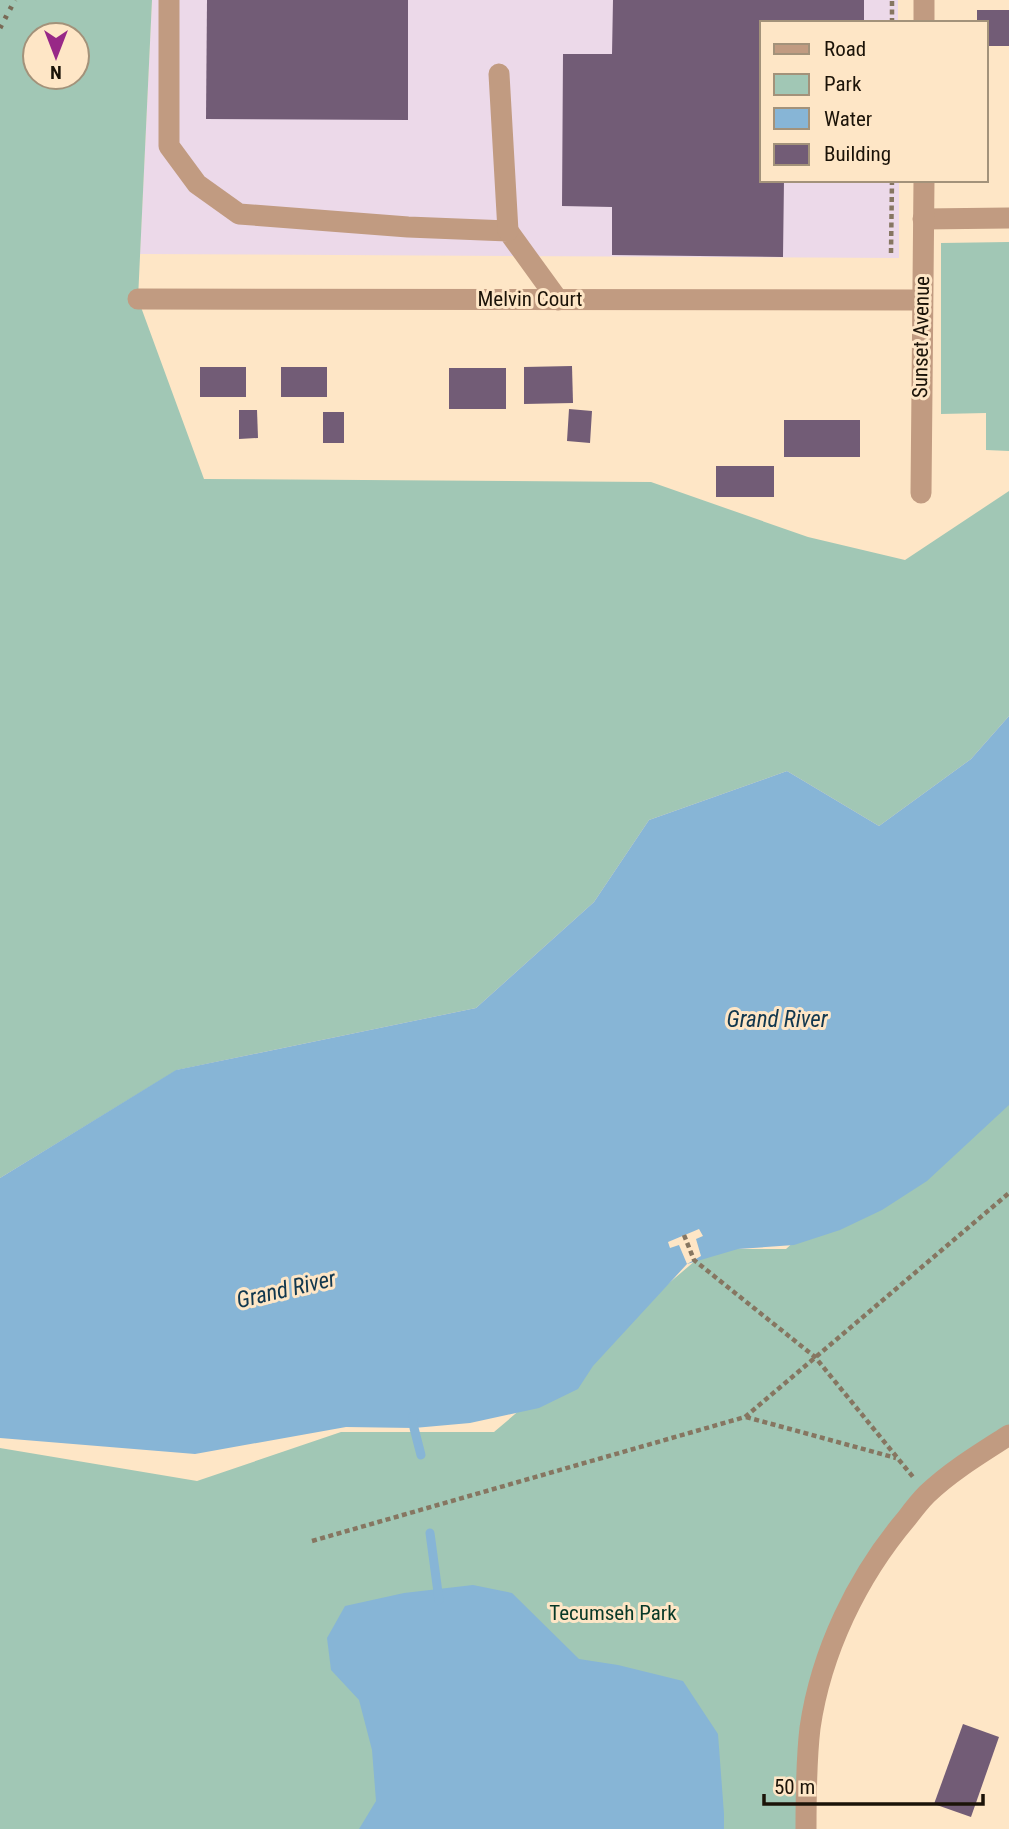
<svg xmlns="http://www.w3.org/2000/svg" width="1009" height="1829" viewBox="0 0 1009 1829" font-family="'Roboto Condensed',sans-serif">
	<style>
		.industrial { fill: #ecd9e9 }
		.green { fill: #a1c7b5; fill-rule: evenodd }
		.water { fill: #87b5d6 }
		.pier { fill: #fee6c6 }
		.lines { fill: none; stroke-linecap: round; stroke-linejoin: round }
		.stream { stroke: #87b5d6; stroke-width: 9 }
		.building { fill: #725c76 }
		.path { stroke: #867661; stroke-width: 4.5; stroke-dasharray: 5 3.5; stroke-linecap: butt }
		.minor { stroke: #c19b81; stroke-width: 21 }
		.rail { stroke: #796a56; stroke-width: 5; stroke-dasharray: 3.5 7; stroke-linecap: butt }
		.labels { text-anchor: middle; stroke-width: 6; stroke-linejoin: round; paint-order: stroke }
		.street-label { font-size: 21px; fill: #1b1308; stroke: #fee6c6 }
		.park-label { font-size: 21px; fill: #073827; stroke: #fee6c6 }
		.water-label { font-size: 23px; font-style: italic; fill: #11374e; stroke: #fee6c6 }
	</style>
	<rect width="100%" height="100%" fill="#fee6c6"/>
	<!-- industrial -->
	<path class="industrial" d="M 152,0 L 898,0 L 898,23 L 762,23 L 762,180 L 899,180 L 899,258 L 140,254 Z"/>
	<!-- green -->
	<g class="green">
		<path d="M 0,0 L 152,0 L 138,299 L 204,479 L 651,482 L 808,537 L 905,560 L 1009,491 L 1009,716 L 971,759 L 879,826 L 787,771 L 649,820 L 594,902 L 476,1008 L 177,1070 L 0,1178 ZM 35,35 L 77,35 L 77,77 L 35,77 Z"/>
		<path d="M 1009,242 L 1009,451 L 986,450 L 986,413 L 941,414 L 941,243 Z"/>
		<path d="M 1009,1062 L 1009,1435 L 894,1533 L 822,1675 L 806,1829 L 0,1829 L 0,1448 L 197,1481 L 341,1432 L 494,1432 L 709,1249 L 786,1249 L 945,1106 Z"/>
	</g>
	<!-- water -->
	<g class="water">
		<path d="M 1009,716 L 1009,1105 L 927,1181 L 882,1210 L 840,1230 L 794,1245 L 738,1249 L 687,1264 L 593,1366 L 578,1389 L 539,1408 L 470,1423 L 414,1428 L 346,1427 L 195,1454 L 0,1438 L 0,1178 L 176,1070 L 476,1008 L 594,902 L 649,820 L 787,771 L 879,826 L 971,759 Z"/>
		<path d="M 473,1585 L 512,1593 L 579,1659 L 618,1665 L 683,1681 L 718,1734 L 724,1814 L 724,1829 L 359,1829 L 376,1801 L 372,1750 L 359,1700 L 331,1670 L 327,1638 L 345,1606 L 404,1593 Z"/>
	</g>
	<!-- pier -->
	<path class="pier" d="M 699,1229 L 703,1236 L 696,1239 L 701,1256 L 687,1264 L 679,1245 L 670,1248 L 668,1242 Z"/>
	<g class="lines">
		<!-- stream -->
		<g class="stream">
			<path d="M 413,1416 L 414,1428 L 421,1455"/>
			<path d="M 430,1533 L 439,1600"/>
		</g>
	</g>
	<!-- building -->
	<g class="building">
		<path d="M 207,0 L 408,0 L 408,120 L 206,119 Z"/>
		<path d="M 613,0 L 864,0 L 864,23 L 762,23 L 762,180 L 784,180 L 783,257 L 612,255 L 612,207 L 562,206 L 563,54 L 612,54 Z"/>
		<path d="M 977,10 L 1009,10 L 1009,46 L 986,46 L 986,23 L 977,23 Z"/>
		<path d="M 572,366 L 573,403 L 524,404 L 524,367 Z"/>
		<rect x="200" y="367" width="46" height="30"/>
		<rect x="281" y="367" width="46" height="30"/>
		<rect x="449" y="368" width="57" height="41"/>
		<path d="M 569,409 L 592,411 L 590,443 L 567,441 Z"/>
		<path d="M 239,410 L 257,410 L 258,438 L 239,439 Z"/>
		<rect x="323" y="412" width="21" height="31"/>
		<rect x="784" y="420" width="76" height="37"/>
		<rect x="716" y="466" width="58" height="31"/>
		<path d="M 963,1724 L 999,1737 L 971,1817 L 934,1804 Z"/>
	</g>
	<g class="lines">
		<!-- path -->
		<g class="path">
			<path d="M 892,23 L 892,0"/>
			<path d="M 891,253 L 892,180"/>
			<path d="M 684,1235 L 694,1260 L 815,1357 L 913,1477"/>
			<path d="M 746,1417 L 896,1458"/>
			<path d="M 312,1541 L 745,1417 L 1009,1193"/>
		</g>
		<!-- minor -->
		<g class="minor">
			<path d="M 169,0 L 169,146 L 197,184 L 239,214 L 408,227 L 508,231 L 558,300"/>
			<path d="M 924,23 L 924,0"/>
			<path d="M 499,74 L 508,231"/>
			<path d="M 923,219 L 1009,218"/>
			<path d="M 138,299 L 921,300"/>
			<path d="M 921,493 L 924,180"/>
			<path d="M 806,1829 C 806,1795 806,1762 810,1728 C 821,1652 857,1577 907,1518 C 913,1510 920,1501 927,1494 C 951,1471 981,1453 1009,1435"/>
		</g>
		<!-- rail -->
		<path class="rail" d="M 0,28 L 15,0"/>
	</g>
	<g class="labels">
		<!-- street labels -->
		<g class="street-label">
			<text x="530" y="306">Melvin Court</text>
			<text transform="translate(921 337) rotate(-89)" y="7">Sunset Avenue</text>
		</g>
		<!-- park labels -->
		<g class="park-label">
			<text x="613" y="1620">Tecumseh Park</text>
		</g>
		<!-- water labels -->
		<g class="water-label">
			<text x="777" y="1027">Grand River</text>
			<text transform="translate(286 1289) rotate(-13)" y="8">Grand River</text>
		</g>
	</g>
	<!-- legend -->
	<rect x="760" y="21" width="228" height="161" fill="#fee6c6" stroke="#a3927a" stroke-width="2"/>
	<rect x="774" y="44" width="35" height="10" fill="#c19b81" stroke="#a3927a" stroke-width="2"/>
	<text x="824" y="56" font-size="21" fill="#1b1308">Road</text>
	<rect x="774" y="74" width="35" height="21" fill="#a1c7b5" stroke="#a3927a" stroke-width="2"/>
	<text x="824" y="91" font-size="21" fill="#1b1308">Park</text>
	<rect x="774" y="108" width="35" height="21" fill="#87b5d6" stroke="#a3927a" stroke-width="2"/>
	<text x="824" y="126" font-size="21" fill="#1b1308">Water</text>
	<rect x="774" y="144" width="35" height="21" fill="#725c76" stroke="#a3927a" stroke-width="2"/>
	<text x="824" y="161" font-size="21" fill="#1b1308">Building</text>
	<!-- north arrow -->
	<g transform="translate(56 56) rotate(180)"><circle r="33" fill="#fee6c6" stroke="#a3927a" stroke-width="2"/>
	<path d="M0-5L12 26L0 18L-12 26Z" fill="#982887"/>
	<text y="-10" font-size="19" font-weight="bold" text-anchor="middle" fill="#1b1308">N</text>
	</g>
	<!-- scale -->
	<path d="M764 1794v10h219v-10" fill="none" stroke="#1b1308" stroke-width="3.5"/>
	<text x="774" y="1794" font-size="21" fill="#1b1308" stroke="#fee6c6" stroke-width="5" paint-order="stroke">50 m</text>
</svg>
